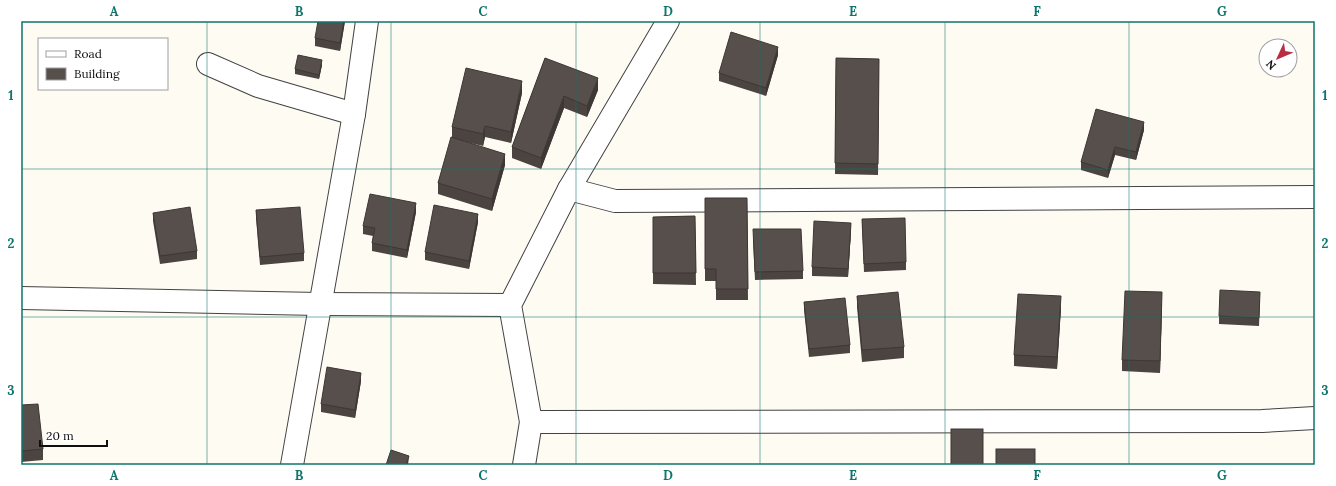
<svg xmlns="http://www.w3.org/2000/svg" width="1336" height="486" viewBox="0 0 1336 486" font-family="Lora,serif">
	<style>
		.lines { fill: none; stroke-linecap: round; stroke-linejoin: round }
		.minor-casing { stroke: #424242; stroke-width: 24 }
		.minor { stroke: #fff; stroke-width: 22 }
		.wall { fill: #4b4441 }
		.shaded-wall { fill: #3d3735 }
		.building { fill: #574f4c; stroke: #3d3735 }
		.grid { fill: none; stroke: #0f766e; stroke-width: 1; stroke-opacity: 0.55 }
		.neatline { fill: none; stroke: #0f766e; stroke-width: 1.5 }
		.grid-label { font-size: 13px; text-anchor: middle; font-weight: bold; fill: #0f766e }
	</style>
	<rect width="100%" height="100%" fill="#fefbf2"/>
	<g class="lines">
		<!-- minor casing -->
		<g class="minor-casing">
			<g id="minor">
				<path d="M 208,64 L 258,86 L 354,114"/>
				<path d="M 569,189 L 615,201 L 1315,197"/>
				<path d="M 21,298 L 320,304 L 510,305"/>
				<path d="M 531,422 L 1262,421 L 1315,418"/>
				<path d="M 292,465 L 354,114 L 367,21"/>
				<path d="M 524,465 L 531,422 L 510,305 L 569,189 L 668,21"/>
			</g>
		</g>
		<!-- minor -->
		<use href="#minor" class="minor"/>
	</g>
	<!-- wall -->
	<g class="wall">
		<path d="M 345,21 L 340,51 L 315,46 L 315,38 Z"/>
		<path d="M 778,55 L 766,96 L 719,81 L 719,73 Z"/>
		<path d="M 545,58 L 598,90 L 587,117 L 564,108 L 541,169 L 512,158 L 512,147 Z"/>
		<path d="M 836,58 L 879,59 L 878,175 L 835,174 Z"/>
		<path d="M 322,65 L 319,79 L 295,74 L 295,69 Z"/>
		<path d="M 522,93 L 511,143 L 485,137 L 483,146 L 462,141 L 505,165 L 492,211 L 438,194 L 438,183 L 452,138 L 452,127 Z"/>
		<path d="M 1144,130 L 1136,160 L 1115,155 L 1108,178 L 1081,170 L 1081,162 Z"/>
		<path d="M 705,198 L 747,198 L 748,300 L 716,300 L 716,281 L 705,281 Z"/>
		<path d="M 256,210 L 304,253 L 304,261 L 260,265 L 256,218 Z"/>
		<path d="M 416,212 L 407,258 L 372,251 L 372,243 L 373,236 L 363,234 L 363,226 Z"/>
		<path d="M 153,213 L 197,251 L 197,259 L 160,264 L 153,221 Z"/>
		<path d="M 695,216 L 696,285 L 653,284 L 653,217 Z"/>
		<path d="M 862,219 L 906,262 L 906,270 L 864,272 Z"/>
		<path d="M 478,222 L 469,269 L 425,260 L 425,252 Z"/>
		<path d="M 851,231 L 848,277 L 812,276 L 812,267 Z"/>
		<path d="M 753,238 L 803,271 L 803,279 L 755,280 Z"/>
		<path d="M 857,296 L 904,347 L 904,358 L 862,362 L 857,307 Z"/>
		<path d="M 1260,300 L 1259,326 L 1219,324 L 1219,316 Z"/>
		<path d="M 804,302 L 850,345 L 850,353 L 809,357 L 804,310 Z"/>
		<path d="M 1162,303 L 1160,373 L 1122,371 L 1122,360 Z"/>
		<path d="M 1061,308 L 1057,369 L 1014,366 L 1014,355 Z"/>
		<path d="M 361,381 L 355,418 L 321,412 L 321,404 Z"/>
		<path d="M 21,405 L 43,449 L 43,460 L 21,462 Z"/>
	</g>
	<!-- shaded-wall -->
	<g class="shaded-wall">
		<path d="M 344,21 L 345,21 L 340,51 L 340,43 Z"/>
		<path d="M 778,47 L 778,55 L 766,96 L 766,88 Z"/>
		<path d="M 322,60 L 322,65 L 319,79 L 319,75 Z"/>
		<path d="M 598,78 L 598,90 L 587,117 L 587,106 Z"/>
		<path d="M 522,81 L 522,93 L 511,143 L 511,132 Z"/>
		<path d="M 564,96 L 564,108 L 541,169 L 541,158 Z"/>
		<path d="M 1144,122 L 1144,130 L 1136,160 L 1136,152 Z"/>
		<path d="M 485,126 L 485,137 L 483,146 L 483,134 Z"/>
		<path d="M 1115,147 L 1115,155 L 1108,178 L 1108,170 Z"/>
		<path d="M 505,154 L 505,165 L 492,211 L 492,199 Z"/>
		<path d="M 416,203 L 416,212 L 407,258 L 407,250 Z"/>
		<path d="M 478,214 L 478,222 L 469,269 L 469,261 Z"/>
		<path d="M 851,223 L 851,231 L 848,277 L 848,269 Z"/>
		<path d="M 1162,292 L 1162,303 L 1160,373 L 1160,361 Z"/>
		<path d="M 1061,296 L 1061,308 L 1057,369 L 1057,357 Z"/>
		<path d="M 361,373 L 361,381 L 355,418 L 355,410 Z"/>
		<path d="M 409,456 L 408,465 L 406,465 Z"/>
	</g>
	<!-- building -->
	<g class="building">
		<path d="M 318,21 L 344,21 L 340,43 L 315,38 Z"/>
		<path d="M 731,32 L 778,47 L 766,88 L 719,73 Z"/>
		<path d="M 298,55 L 322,60 L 319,75 L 295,69 Z"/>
		<path d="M 545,58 L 598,78 L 587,106 L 564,96 L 541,158 L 512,147 Z"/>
		<path d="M 836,58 L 879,59 L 878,164 L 835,163 Z"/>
		<path d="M 466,68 L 522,81 L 511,132 L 485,126 L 483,134 L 452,127 Z"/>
		<path d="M 1096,109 L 1144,122 L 1136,152 L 1115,147 L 1108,170 L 1081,162 Z"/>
		<path d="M 451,137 L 505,154 L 492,199 L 438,183 Z"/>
		<path d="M 370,194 L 416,203 L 407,250 L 372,243 L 375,228 L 363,226 Z"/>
		<path d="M 705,198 L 747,198 L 748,289 L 716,289 L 716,269 L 705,269 Z"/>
		<path d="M 434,205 L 478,214 L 469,261 L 425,252 Z"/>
		<path d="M 190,207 L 197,251 L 160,256 L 153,213 Z"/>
		<path d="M 300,207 L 304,253 L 260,257 L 256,210 Z"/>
		<path d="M 695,216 L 696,273 L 653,273 L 653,217 Z"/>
		<path d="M 905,218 L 906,262 L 864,264 L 862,219 Z"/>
		<path d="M 814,221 L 851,223 L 848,269 L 812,267 Z"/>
		<path d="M 753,229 L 801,229 L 803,271 L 755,272 Z"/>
		<path d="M 1220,290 L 1260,292 L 1259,318 L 1219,316 Z"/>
		<path d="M 1125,291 L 1162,292 L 1160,361 L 1122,360 Z"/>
		<path d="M 898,292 L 904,347 L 862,350 L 857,296 Z"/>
		<path d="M 1018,294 L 1061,296 L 1057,357 L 1014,355 Z"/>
		<path d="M 845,298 L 850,345 L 809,349 L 804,302 Z"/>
		<path d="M 327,367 L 361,373 L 355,410 L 321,404 Z"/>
		<path d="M 38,404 L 43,449 L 21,451 L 21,405 Z"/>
		<rect x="951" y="429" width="32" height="36"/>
		<rect x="996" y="449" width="39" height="16"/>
		<path d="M 391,450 L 409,456 L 406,465 L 386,465 Z"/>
	</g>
	<!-- grid -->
	<path class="grid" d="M 207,21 L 207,465M 391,21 L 391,465M 576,21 L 576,465M 760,21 L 760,465M 945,21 L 945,465M 1129,21 L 1129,465M 21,169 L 1315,169M 21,317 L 1315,317"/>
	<!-- border -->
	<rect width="1336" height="486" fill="none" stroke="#ffffff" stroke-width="44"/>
	<!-- legend -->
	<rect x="38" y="38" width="130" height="52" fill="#ffffff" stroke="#9f9f9f"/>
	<rect x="46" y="51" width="20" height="6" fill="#ffffff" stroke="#9f9f9f"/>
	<text x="74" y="58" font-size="12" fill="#0f0f0f">Road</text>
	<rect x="46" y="68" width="20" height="12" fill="#574f4c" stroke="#9f9f9f"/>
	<text x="74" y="78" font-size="12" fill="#0f0f0f">Building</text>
	<!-- north arrow -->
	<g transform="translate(1278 58) rotate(226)"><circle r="19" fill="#ffffff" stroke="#9f9f9f"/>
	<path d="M0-3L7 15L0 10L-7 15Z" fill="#b92d42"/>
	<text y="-6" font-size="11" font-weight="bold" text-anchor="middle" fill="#0f0f0f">N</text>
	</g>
	<!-- scale -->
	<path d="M40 440v6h67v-6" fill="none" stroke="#0f0f0f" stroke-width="2"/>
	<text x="46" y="440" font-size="12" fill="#0f0f0f" stroke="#ffffff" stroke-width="3" paint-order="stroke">20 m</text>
	<rect x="22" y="22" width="1292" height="442" class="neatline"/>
	<g class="grid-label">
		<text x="114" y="16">A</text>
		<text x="299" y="16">B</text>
		<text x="483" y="16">C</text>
		<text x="668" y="16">D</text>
		<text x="853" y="16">E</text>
		<text x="1037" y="16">F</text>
		<text x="1222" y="16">G</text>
		<text x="11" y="100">1</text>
		<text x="1325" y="100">1</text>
		<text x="11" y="248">2</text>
		<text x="1325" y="248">2</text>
		<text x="11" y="395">3</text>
		<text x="1325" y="395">3</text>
		<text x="114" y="480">A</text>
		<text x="299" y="480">B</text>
		<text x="483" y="480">C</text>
		<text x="668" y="480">D</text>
		<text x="853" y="480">E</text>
		<text x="1037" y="480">F</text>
		<text x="1222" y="480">G</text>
	</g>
</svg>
